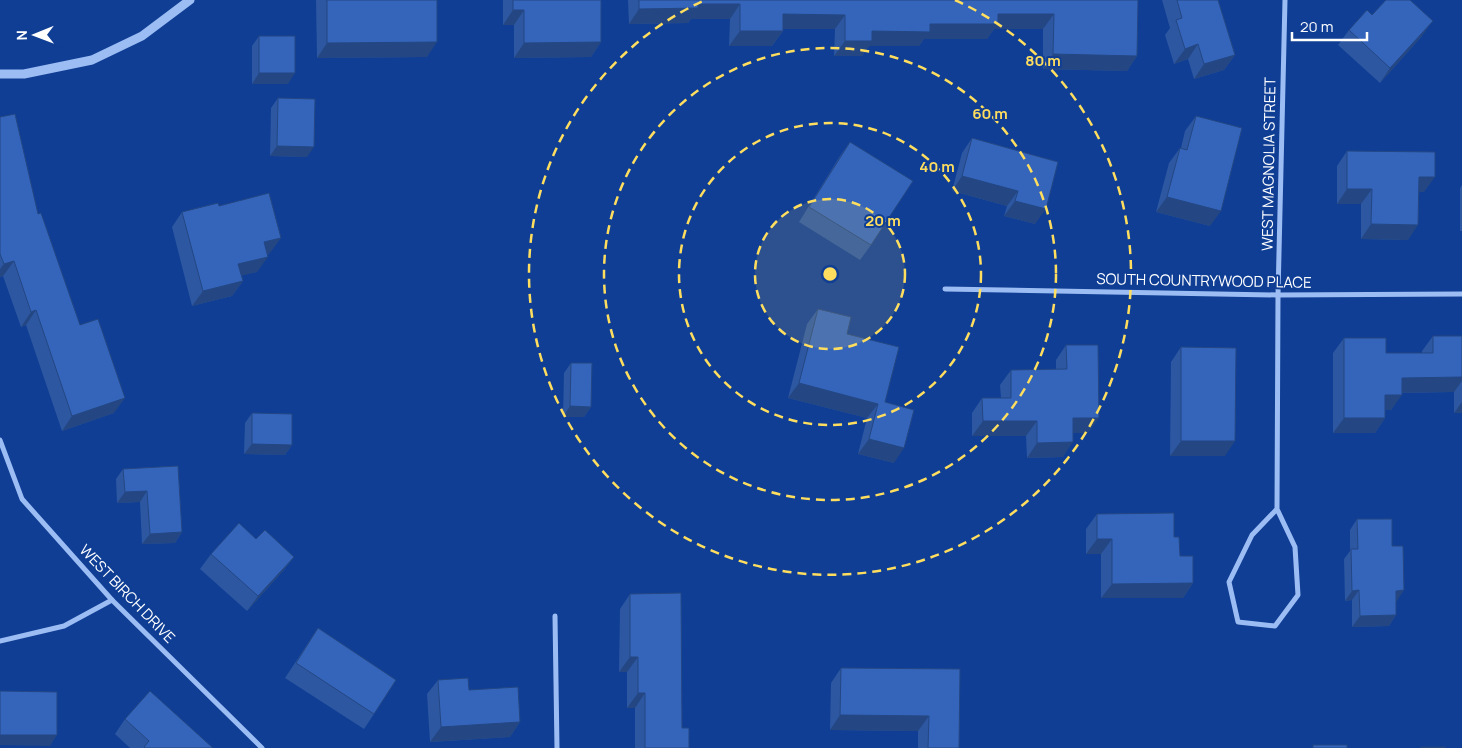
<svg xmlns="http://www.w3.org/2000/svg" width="1462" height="748" viewBox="0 0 1462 748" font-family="Manrope,sans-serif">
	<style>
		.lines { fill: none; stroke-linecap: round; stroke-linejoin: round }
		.minor { stroke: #9cbdf4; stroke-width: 5 }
		.tertiary { stroke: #9cbdf4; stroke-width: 9 }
		.wall { fill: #2d57a1 }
		.shaded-wall { fill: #244783 }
		.building { fill: #3465bb; stroke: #244783 }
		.ring { fill: none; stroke: #ffde5f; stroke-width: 2.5; stroke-dasharray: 9 6 }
		.labels { text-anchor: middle; stroke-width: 4; stroke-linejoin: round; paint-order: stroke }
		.street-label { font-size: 15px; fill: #fff; stroke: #0f3e94 }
		.centre { fill: #ffde5f; stroke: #0f3e94; stroke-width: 2.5 }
		.ring-label { font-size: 15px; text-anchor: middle; font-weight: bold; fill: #ffde5f; stroke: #0f3e94; stroke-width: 4; stroke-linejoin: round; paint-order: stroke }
	</style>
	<rect width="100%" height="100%" fill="#0f3e94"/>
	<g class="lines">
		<!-- minor -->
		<g class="minor">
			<path d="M 945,289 L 1278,295 L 1462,294"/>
			<path d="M 0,440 L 22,499 L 112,600 L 262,748"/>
			<path d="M 1277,509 L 1252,535 L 1229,582 L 1238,622 L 1275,626 L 1298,595 L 1295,547 L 1277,509 L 1278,295 L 1285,0"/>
			<path d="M 555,616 L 557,748"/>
			<path d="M 0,641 L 64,626 L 112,600"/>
		</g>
		<!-- tertiary -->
		<path class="tertiary" d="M 0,74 L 24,74 L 92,60 L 142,36 L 190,0"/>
	</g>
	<!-- wall -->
	<g class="wall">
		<path d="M 316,0 L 437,0 L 427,57 L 317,58 Z"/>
		<path d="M 503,0 L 601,0 L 601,42 L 591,57 L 514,58 L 514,25 L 503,25 Z"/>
		<path d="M 628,0 L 1138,0 L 1137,56 L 1127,71 L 1043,69 L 1043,29 L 994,29 L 987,39 L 924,39 L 919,46 L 869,46 L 862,56 L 834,56 L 835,29 L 783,29 L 783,31 L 772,46 L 729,46 L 730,19 L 691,19 L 688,23 L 629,24 Z"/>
		<path d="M 1162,0 L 1218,0 L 1235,55 L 1224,70 L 1194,79 L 1188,59 L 1174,64 L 1165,35 L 1170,28 Z"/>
		<path d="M 1372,15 L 1422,36 L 1380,83 L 1338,45 L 1349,30 Z"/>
		<path d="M 259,36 L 288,84 L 252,84 L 252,46 Z"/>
		<path d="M 278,98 L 307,157 L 270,156 L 271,108 Z"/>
		<path d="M 1196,116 L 1210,226 L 1156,212 L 1169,163 L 1180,148 L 1181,148 L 1185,131 Z"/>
		<path d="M 0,117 L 80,325 L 114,413 L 62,431 L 26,325 L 21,327 L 3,276 L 0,277 Z"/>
		<path d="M 972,138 L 1058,162 L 1035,224 L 1004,216 L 1007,206 L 952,191 L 962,153 Z"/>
		<path d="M 850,142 L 871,245 L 860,260 L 799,222 L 840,156 Z"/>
		<path d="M 1347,151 L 1424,192 L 1419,192 L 1408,240 L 1361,239 L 1361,204 L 1337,204 L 1337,166 Z"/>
		<path d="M 1462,185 L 1462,231 L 1460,231 L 1460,188 Z"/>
		<path d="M 219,206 L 270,253 L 267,254 L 257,272 L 241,275 L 243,281 L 232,296 L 192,306 L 172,227 L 182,212 Z"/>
		<path d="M 818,309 L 885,402 L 894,463 L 858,454 L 867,418 L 788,398 L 807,324 Z"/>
		<path d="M 1433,336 L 1462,336 L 1462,413 L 1454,413 L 1454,392 L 1402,393 L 1391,410 L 1385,410 L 1385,418 L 1375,433 L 1333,433 L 1333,353 L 1344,338 L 1386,353 L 1422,353 L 1422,351 Z"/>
		<path d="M 1066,345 L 1088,433 L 1073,433 L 1063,457 L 1027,458 L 1026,436 L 972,436 L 972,413 L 982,398 L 1001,398 L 1000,385 L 1011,370 L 1056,369 L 1056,360 Z"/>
		<path d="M 1181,347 L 1225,456 L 1170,456 L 1171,362 Z"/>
		<path d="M 571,363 L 591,407 L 584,417 L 563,417 L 564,373 Z"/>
		<path d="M 252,413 L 292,445 L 285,455 L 244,454 L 245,423 Z"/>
		<path d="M 178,466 L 182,532 L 175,543 L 142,544 L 140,502 L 117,503 L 116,479 L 123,469 Z"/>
		<path d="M 1097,514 L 1174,537 L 1180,556 L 1193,583 L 1183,598 L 1101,598 L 1101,554 L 1086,554 L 1086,529 Z"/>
		<path d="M 1357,519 L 1392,546 L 1404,590 L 1396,601 L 1396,615 L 1389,626 L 1352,627 L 1352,600 L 1345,601 L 1344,559 L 1350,551 L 1350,530 Z"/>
		<path d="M 256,539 L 294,557 L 283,571 L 247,611 L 200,569 L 211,554 Z"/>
		<path d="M 630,594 L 682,728 L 689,748 L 635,748 L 635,708 L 627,708 L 627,672 L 619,672 L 620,609 Z"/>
		<path d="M 318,628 L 374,714 L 364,729 L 285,678 Z"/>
		<path d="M 841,668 L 960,669 L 959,748 L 918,748 L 918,731 L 830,730 L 831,683 Z"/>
		<path d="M 438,680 L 469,690 L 520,722 L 510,737 L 430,742 L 427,694 Z"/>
		<path d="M 125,719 L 213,748 L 130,748 L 115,734 Z"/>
	</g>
	<!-- shaded-wall -->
	<g class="shaded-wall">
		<path d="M 698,4 L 740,4 L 730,19 L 691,19 L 688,23 L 629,24 L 639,9 Z"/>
		<path d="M 513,10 L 524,10 L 514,25 L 503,25 Z"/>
		<path d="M 783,14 L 845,15 L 835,29 L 773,29 Z"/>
		<path d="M 998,14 L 1054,14 L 1043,29 L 994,29 L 987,39 L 924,39 L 919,46 L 869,46 L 862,56 L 834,56 L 845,41 L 872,31 L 930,24 Z"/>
		<path d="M 1433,21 L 1422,36 L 1380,83 L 1390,68 Z"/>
		<path d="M 740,31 L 783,31 L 772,46 L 729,46 Z"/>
		<path d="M 437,42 L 427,57 L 317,58 L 327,43 Z"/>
		<path d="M 601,42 L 591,57 L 514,58 L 524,43 Z"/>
		<path d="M 1198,44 L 1188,59 L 1174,64 L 1185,49 Z"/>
		<path d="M 1053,54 L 1137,56 L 1127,71 L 1043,69 Z"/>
		<path d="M 1235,55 L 1224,70 L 1194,79 L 1204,64 Z"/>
		<path d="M 259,73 L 295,73 L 288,84 L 252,84 Z"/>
		<path d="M 277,146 L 314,147 L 307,157 L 270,156 Z"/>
		<path d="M 962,176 L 1018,191 L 1007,206 L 952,191 Z"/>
		<path d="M 1419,177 L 1435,177 L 1424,192 L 1408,192 Z"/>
		<path d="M 1347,189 L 1372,189 L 1361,204 L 1337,204 Z"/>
		<path d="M 1167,197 L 1221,211 L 1210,226 L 1156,212 Z"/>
		<path d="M 1015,201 L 1046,209 L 1035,224 L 1004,216 Z"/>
		<path d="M 1371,224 L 1418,225 L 1408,240 L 1361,239 Z"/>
		<path d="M 281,238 L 270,253 L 254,257 L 264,242 Z"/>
		<path d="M 268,257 L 257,272 L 228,279 L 238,264 Z"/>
		<path d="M 14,261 L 3,276 L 0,277 L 0,269 L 4,264 Z"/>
		<path d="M 243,281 L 232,296 L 192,306 L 203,291 Z"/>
		<path d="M 36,310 L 26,325 L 21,327 L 31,312 Z"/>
		<path d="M 1462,377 L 1462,381 L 1454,392 L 1391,393 L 1402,378 Z"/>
		<path d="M 799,383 L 878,404 L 867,418 L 788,398 Z"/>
		<path d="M 1385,395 L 1402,395 L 1391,410 L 1375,410 Z"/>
		<path d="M 125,398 L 114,413 L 62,431 L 72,416 Z"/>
		<path d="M 1462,402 L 1462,413 L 1454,413 Z"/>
		<path d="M 570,406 L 591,407 L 584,417 L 563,417 Z"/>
		<path d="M 1073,418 L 1099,418 L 1088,433 L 1063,433 Z"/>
		<path d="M 1344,418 L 1385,418 L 1375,433 L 1333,433 Z"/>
		<path d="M 983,421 L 1037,421 L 1026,436 L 972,436 Z"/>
		<path d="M 869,439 L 904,448 L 894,463 L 858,454 Z"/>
		<path d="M 1181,441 L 1235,441 L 1225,456 L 1170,456 Z"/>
		<path d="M 1073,442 L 1063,457 L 1027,458 L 1037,443 Z"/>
		<path d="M 252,444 L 292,445 L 285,455 L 244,454 Z"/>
		<path d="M 147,491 L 140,502 L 117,503 L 125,492 Z"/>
		<path d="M 182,532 L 175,543 L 142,544 L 150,534 Z"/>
		<path d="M 1097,539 L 1112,539 L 1101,554 L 1086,554 Z"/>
		<path d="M 294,557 L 283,571 L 247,611 L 258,596 Z"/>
		<path d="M 1193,583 L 1183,598 L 1101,598 L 1112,584 Z"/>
		<path d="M 1359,590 L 1352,600 L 1345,601 L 1352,591 Z"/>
		<path d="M 1404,590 L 1397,601 L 1389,601 L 1396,591 Z"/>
		<path d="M 1396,615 L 1389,626 L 1352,627 L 1360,616 Z"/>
		<path d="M 630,657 L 638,657 L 627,672 L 619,672 Z"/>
		<path d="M 638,693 L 645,693 L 635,708 L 627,708 Z"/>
		<path d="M 840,715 L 929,716 L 918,731 L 830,730 Z"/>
		<path d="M 520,722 L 510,737 L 430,742 L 441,727 Z"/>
		<path d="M 0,735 L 57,735 L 50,746 L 0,745 Z"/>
	</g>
	<!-- building -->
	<g class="building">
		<path d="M 327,0 L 437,0 L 437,42 L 327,43 Z"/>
		<path d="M 513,0 L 601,0 L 601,42 L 524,43 L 524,10 L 513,10 Z"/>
		<path d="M 639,0 L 1138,0 L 1137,56 L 1053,54 L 1054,14 L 998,14 L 998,24 L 930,24 L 930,32 L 872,31 L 872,41 L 845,41 L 845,15 L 783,14 L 783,31 L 740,31 L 740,4 L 698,4 L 698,8 L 639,9 Z"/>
		<path d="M 1177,0 L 1218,0 L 1235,55 L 1204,64 L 1198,44 L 1185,49 L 1176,20 L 1182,18 Z"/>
		<path d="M 1386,0 L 1410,0 L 1433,21 L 1390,68 L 1349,30 L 1367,10 L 1372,15 Z"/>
		<rect x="259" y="36" width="36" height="37"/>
		<path d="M 278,98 L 315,99 L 314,147 L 277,146 Z"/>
		<path d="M 15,114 L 38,214 L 41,213 L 80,325 L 98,319 L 125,398 L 72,416 L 36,310 L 31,312 L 14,261 L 4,264 L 0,254 L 0,117 Z"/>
		<path d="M 1196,116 L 1242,128 L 1221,211 L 1167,197 L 1180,148 L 1187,150 Z"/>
		<path d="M 972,138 L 1058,162 L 1046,209 L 1015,201 L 1018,191 L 962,176 Z"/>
		<path d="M 850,142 L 913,181 L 871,245 L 809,207 Z"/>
		<path d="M 1347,151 L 1435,152 L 1435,177 L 1419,177 L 1418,225 L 1371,224 L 1372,189 L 1347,189 Z"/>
		<path d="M 269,193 L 281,238 L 264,242 L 268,257 L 238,264 L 243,281 L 203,291 L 182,212 L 218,203 L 219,206 Z"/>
		<path d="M 818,309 L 851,317 L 847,334 L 899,347 L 885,402 L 914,410 L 904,448 L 869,439 L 878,404 L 799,383 Z"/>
		<path d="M 1433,336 L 1462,336 L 1462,377 L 1402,378 L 1402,395 L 1385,395 L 1385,418 L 1344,418 L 1344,338 L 1386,338 L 1386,353 L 1433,353 Z"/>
		<path d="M 1066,345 L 1098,345 L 1099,418 L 1073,418 L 1073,442 L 1037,443 L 1037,421 L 983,421 L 982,398 L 1011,398 L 1011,370 L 1067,369 Z"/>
		<path d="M 1181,347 L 1236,348 L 1235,441 L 1181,441 Z"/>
		<path d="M 571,363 L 592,363 L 591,407 L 570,406 Z"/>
		<path d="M 252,413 L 292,414 L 292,445 L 252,444 Z"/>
		<path d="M 178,466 L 182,532 L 150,534 L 147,491 L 125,492 L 123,469 Z"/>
		<path d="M 1174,513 L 1174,537 L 1179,537 L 1180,556 L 1193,556 L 1193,583 L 1112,584 L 1112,539 L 1097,539 L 1097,514 Z"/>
		<path d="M 1357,519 L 1392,519 L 1392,546 L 1403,546 L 1404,590 L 1396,591 L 1396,615 L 1360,616 L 1359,590 L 1352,591 L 1351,549 L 1358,549 Z"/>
		<path d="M 239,523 L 256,539 L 265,530 L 294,557 L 258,596 L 211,554 Z"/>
		<path d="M 681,593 L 682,728 L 689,728 L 689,748 L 645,748 L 645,693 L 638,693 L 638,657 L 630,657 L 630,594 Z"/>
		<path d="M 318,628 L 396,680 L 374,714 L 296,663 Z"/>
		<path d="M 841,668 L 960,669 L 959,748 L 928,748 L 929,716 L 840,715 Z"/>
		<path d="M 468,678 L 469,690 L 518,687 L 520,722 L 441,727 L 438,680 Z"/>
		<path d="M 0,691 L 57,692 L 57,735 L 0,735 Z"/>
		<path d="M 150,691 L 213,748 L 145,748 L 144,747 L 149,741 L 125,719 Z"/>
		<rect x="1313" y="745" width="34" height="3"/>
		<rect x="1421" y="747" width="24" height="1"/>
	</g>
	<!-- distance rings -->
	<circle cx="830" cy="274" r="75" fill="#ffde5f" fill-opacity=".12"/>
	<g class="ring">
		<circle cx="830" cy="274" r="75"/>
		<circle cx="830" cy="274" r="151"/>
		<circle cx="830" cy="274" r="226"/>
		<path d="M955 0A301 301 0 1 1 705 0"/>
	</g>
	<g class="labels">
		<!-- street labels -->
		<g class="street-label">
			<text transform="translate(1269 164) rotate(-89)" y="5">WEST MAGNOLIA STREET</text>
			<text transform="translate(1204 281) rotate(1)" y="5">SOUTH COUNTRYWOOD PLACE</text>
			<text transform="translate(127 594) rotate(46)" y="5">WEST BIRCH DRIVE</text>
		</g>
	</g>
	<circle cx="830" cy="274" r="8" class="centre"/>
	<g class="ring-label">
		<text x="1043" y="66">80 m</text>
		<text x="990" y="119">60 m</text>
		<text x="937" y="172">40 m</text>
		<text x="883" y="226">20 m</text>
	</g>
	<!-- north arrow -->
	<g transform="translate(35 35) rotate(269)" stroke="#0f3e94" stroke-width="4" paint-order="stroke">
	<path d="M0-4L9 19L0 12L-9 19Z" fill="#ffffff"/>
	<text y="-8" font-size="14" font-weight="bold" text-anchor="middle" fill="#ffffff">N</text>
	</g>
	<!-- scale -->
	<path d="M1292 32v8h75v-8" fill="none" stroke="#ffffff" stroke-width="2.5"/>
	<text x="1300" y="32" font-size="15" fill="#ffffff" stroke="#0f3e94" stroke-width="4" paint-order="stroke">20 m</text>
</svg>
